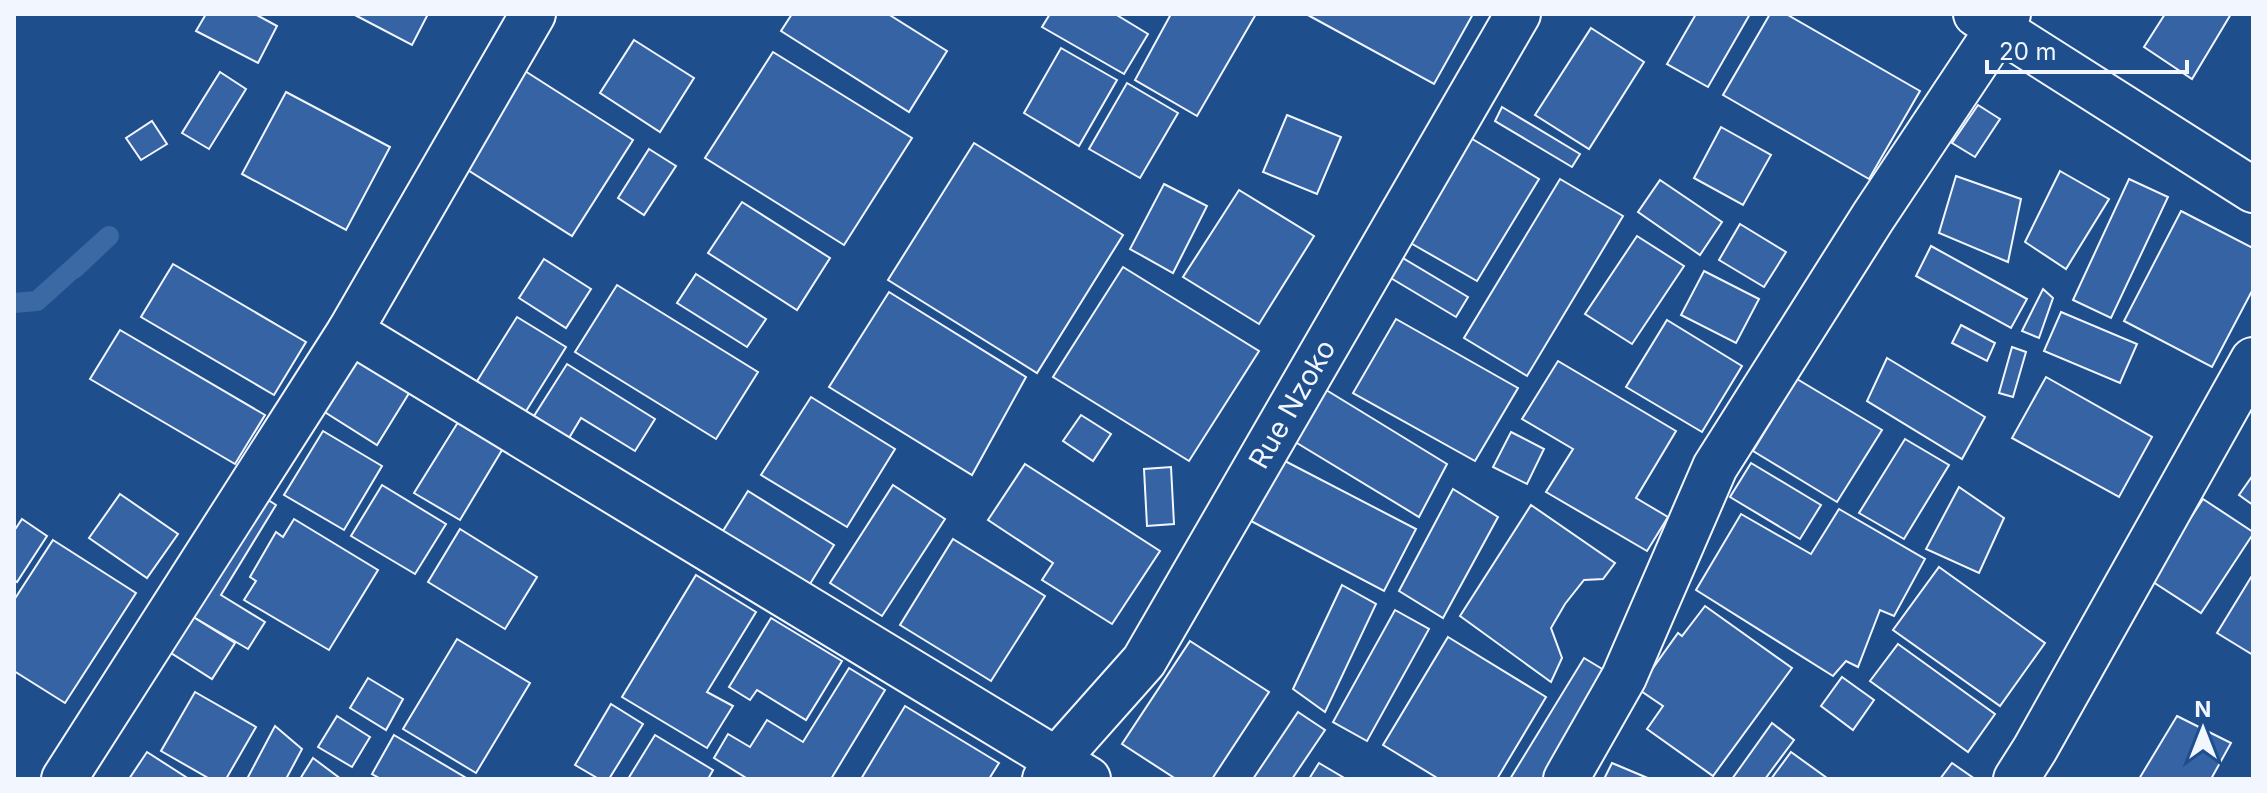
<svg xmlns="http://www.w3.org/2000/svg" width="2267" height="793" viewBox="0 0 2267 793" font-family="Inter,sans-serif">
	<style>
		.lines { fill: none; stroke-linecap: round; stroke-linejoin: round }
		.stream { stroke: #3b69a3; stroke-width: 20 }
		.building { fill: #3563a3; stroke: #f2f6ff; stroke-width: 2 }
		.minor-casing { stroke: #f2f6ff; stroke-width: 48 }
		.minor { stroke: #1f4e8c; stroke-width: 44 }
		.labels { text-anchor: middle; stroke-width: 6; stroke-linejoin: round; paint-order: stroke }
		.street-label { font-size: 28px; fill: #f2f6ff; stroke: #1f4e8c }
	</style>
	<rect width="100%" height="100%" fill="#1f4e8c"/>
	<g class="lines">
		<!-- stream -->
		<path class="stream" d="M 14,303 L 37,301 L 109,236 L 74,269"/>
	</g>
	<!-- building -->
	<g class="building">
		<path d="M 206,14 L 255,14 L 277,26 L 258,63 L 196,31 Z"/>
		<path d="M 353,14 L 428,14 L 412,45 Z"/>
		<path d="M 792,14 L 888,14 L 947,51 L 909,112 L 781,31 Z"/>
		<path d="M 1050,14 L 1115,14 L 1148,34 L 1124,74 L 1042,27 Z"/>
		<path d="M 1171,14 L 1256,14 L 1197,116 L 1135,80 Z"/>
		<path d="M 1306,14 L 1473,14 L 1434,84 Z"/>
		<path d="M 1696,14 L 1750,14 L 1708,87 L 1667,64 Z"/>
		<path d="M 1770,14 L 1786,14 L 1920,91 L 1869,179 L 1723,95 Z"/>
		<path d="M 2165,14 L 2231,14 L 2192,79 L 2144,47 Z"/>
		<path d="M 1591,28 L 1644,62 L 1589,149 L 1535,115 Z"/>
		<path d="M 634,40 L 694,78 L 660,132 L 600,93 Z"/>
		<path d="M 1061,48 L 1117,80 L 1079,146 L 1024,113 Z"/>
		<path d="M 773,52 L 912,138 L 844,245 L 705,158 Z"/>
		<path d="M 525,71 L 633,140 L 572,236 L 463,167 Z"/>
		<path d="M 220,72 L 246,89 L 209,149 L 182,133 Z"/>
		<path d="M 1127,83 L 1178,113 L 1140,178 L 1089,149 Z"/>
		<path d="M 286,92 L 390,147 L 346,230 L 242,174 Z"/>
		<path d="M 1978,105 L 2000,119 L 1975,157 L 1952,143 Z"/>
		<path d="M 1502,107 L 1580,154 L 1572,167 L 1495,121 Z"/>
		<path d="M 1287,115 L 1341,137 L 1317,194 L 1263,172 Z"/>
		<path d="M 152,121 L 167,144 L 141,160 L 126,138 Z"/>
		<path d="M 1721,127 L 1771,155 L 1743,205 L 1694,178 Z"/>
		<path d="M 1469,137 L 1539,179 L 1477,281 L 1407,241 Z"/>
		<path d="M 974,143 L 1123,235 L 1037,373 L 888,280 Z"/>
		<path d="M 649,149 L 676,166 L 644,215 L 618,198 Z"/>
		<path d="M 2060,171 L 2109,199 L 2066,269 L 2025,242 Z"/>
		<path d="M 1956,176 L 2021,199 L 2008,262 L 1939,233 Z"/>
		<path d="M 1560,179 L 1623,216 L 1527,376 L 1464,338 Z"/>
		<path d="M 2129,179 L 2168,197 L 2111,318 L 2073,300 Z"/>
		<path d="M 1660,180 L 1722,222 L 1700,255 L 1638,212 Z"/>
		<path d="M 1164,184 L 1207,206 L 1173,273 L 1130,249 Z"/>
		<path d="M 1239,190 L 1314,236 L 1259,324 L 1183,277 Z"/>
		<path d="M 742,202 L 830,258 L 797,310 L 708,253 Z"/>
		<path d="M 2181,211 L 2253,248 L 2253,289 L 2212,367 L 2124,321 Z"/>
		<path d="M 1740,224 L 1786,252 L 1764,287 L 1719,260 Z"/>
		<path d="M 1637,236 L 1684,266 L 1632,344 L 1585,314 Z"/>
		<path d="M 1931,246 L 2027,299 L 2011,328 L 1916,276 Z"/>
		<path d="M 1396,254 L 1468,297 L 1456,317 L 1384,274 Z"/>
		<path d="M 544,259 L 591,289 L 566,328 L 519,298 Z"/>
		<path d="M 173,264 L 306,342 L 274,395 L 141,317 Z"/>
		<path d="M 1123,267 L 1259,351 L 1189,461 L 1053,377 Z"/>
		<path d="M 1704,271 L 1759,299 L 1736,343 L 1681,315 Z"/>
		<path d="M 696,274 L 766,319 L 747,347 L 677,303 Z"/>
		<path d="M 617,285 L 758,372 L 716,439 L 575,352 Z"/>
		<path d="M 2043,289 L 2053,298 L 2039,338 L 2022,331 Z"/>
		<path d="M 889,292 L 1026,377 L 972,475 L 829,387 Z"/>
		<path d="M 2061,312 L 2137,344 L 2120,383 L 2044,351 Z"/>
		<path d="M 517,317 L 566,347 L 523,416 L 474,386 Z"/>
		<path d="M 1396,319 L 1518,388 L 1475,461 L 1353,393 Z"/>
		<path d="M 1667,320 L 1742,366 L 1702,432 L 1626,387 Z"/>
		<path d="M 1961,325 L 1995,343 L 1987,361 L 1952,343 Z"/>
		<path d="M 120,330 L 265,415 L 235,464 L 90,379 Z"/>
		<path d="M 2012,347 L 2026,352 L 2013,397 L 1999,393 Z"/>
		<path d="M 357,356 L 411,390 L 377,445 L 323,411 Z"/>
		<path d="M 1887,358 L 1985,417 L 1962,459 L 1867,401 Z"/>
		<path d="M 1558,361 L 1676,431 L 1636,498 L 1668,517 L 1647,551 L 1546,492 L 1573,449 L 1522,419 Z"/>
		<path d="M 567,364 L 655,419 L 635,451 L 581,418 L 569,438 L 534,416 Z"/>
		<path d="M 2046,377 L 2152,437 L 2119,497 L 2012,438 Z"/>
		<path d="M 1797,379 L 1882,430 L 1837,502 L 1753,451 Z"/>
		<path d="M 1318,385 L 1447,464 L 1419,517 L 1287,437 Z"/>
		<path d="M 811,397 L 895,449 L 847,527 L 761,475 Z"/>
		<path d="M 1081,415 L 1111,434 L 1093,461 L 1063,441 Z"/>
		<path d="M 460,419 L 505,445 L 460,520 L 414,493 Z"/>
		<path d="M 323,431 L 382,466 L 344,530 L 284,495 Z"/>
		<path d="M 1511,432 L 1544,449 L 1527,484 L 1493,467 Z"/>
		<path d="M 1905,439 L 1949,465 L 1904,539 L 1859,513 Z"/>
		<path d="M 1283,460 L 1416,529 L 1384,591 L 1251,521 Z"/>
		<path d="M 1751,463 L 1821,505 L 1800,539 L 1730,497 Z"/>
		<path d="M 1025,464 L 1160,551 L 1112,624 L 1042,580 L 1053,563 L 988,520 Z"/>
		<path d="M 1171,467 L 1174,524 L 1147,526 L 1144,469 Z"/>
		<path d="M 2253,475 L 2253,505 L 2239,495 Z"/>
		<path d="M 382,485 L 446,524 L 415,574 L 351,536 Z"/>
		<path d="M 893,485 L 945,519 L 882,616 L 830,583 Z"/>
		<path d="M 1959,487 L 2004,518 L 1979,573 L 1926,549 Z"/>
		<path d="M 1453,489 L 1498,517 L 1443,618 L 1399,591 Z"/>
		<path d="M 748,491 L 834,545 L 805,592 L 718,539 Z"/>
		<path d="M 120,494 L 178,534 L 147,578 L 89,538 Z"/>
		<path d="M 262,496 L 276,505 L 221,595 L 265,622 L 248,649 L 190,615 Z"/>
		<path d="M 2203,499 L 2253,532 L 2253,534 L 2201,613 L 2150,580 Z"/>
		<path d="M 1531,505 L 1615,563 L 1603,579 L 1584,580 L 1565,604 L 1551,628 L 1562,658 L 1551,682 L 1460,616 Z"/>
		<path d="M 1839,509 L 1925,559 L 1894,616 L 1880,610 L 1858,667 L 1846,661 L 1833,676 L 1696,590 L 1741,514 L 1811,554 Z"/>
		<path d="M 22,519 L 47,536 L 17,582 L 14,580 L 14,531 Z"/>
		<path d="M 294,519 L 378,570 L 329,650 L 244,600 L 256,581 L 250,577 L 276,532 L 283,537 Z"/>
		<path d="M 460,529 L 537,577 L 505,629 L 428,582 Z"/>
		<path d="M 953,539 L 1045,596 L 991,681 L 900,625 Z"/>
		<path d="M 53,540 L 136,593 L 65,703 L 14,671 L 14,600 Z"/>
		<path d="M 1939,567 L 2045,643 L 2000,706 L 1893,630 Z"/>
		<path d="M 2253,574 L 2253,655 L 2217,633 Z"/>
		<path d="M 696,575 L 756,612 L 707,692 L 733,706 L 707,748 L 622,697 Z"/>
		<path d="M 1342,585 L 1376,604 L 1325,712 L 1293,689 Z"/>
		<path d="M 1705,606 L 1792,668 L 1713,776 L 1647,729 L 1663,706 L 1638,689 L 1678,633 L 1682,636 Z"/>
		<path d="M 1395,610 L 1429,629 L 1367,741 L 1333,722 Z"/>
		<path d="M 190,615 L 235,643 L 212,679 L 160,646 Z"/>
		<path d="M 771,618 L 842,661 L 806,720 L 757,690 L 750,700 L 729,687 Z"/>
		<path d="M 1448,637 L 1546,697 L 1497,779 L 1439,779 L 1383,745 Z"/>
		<path d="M 457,639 L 530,683 L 476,773 L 403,729 Z"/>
		<path d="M 1190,641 L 1269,692 L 1212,779 L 1176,779 L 1122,744 Z"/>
		<path d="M 1898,644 L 1995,714 L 1968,752 L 1870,681 Z"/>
		<path d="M 1584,658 L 1604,670 L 1546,779 L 1510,779 Z"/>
		<path d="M 849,668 L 885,690 L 831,779 L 748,779 L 714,758 L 728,734 L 750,747 L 767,720 L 803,742 Z"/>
		<path d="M 1842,677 L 1874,700 L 1853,730 L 1821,706 Z"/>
		<path d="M 368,678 L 403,699 L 386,730 L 350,708 Z"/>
		<path d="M 195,692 L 256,727 L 226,779 L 210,779 L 161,751 Z"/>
		<path d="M 611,704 L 643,724 L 609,779 L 599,779 L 575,765 Z"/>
		<path d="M 905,706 L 999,763 L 989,779 L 861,779 Z"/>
		<path d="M 1298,712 L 1325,730 L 1292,779 L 1253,779 Z"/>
		<path d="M 337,716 L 370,737 L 352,767 L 318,747 Z"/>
		<path d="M 2177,716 L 2231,743 L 2211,779 L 2139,779 Z"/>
		<path d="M 1772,723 L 1794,740 L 1765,779 L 1732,779 Z"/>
		<path d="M 275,726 L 302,749 L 286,779 L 247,779 Z"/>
		<path d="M 394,735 L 468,779 L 381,779 L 372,774 Z"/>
		<path d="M 655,735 L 713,770 L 708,779 L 628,779 Z"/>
		<path d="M 147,752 L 189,779 L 129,779 Z"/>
		<path d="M 1791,752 L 1827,778 L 1827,779 L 1771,779 Z"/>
		<path d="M 313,758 L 341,779 L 300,779 Z"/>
		<path d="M 1319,763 L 1346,779 L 1309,779 Z"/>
		<path d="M 1612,763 L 1650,779 L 1604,779 Z"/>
		<path d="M 1952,763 L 1975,779 L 1940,779 Z"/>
	</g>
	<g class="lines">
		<!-- minor casing -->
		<g class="minor-casing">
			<g id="minor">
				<path d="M 1976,14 L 2253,190"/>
				<path d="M 350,331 L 1088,779"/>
				<path d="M 64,779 L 350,331 L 533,14"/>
				<path d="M 1045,779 L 1056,760 L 1144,661 L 1518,14"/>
				<path d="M 1566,779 L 1624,677 L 1715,467 L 1873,217 L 2008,14"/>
				<path d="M 2016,779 L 2035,749 L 2253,360"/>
			</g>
		</g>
		<!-- minor -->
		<use href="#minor" class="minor"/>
	</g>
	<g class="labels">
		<!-- street labels -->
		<g class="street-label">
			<text transform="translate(1292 404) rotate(-60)" y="10">Rue Nzoko</text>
		</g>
	</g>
	<!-- border -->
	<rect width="2267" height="793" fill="none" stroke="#f2f6ff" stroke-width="32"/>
	<!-- north arrow -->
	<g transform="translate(2203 729)" stroke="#1f4e8c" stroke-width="6" paint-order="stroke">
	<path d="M0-6L14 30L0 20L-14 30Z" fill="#f2f6ff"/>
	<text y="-12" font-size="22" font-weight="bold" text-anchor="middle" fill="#f2f6ff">N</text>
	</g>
	<!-- scale -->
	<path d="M1987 60v12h200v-12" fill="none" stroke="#f2f6ff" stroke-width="4"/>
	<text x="1999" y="60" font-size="24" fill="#f2f6ff" stroke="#1f4e8c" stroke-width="6" paint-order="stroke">20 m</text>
</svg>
